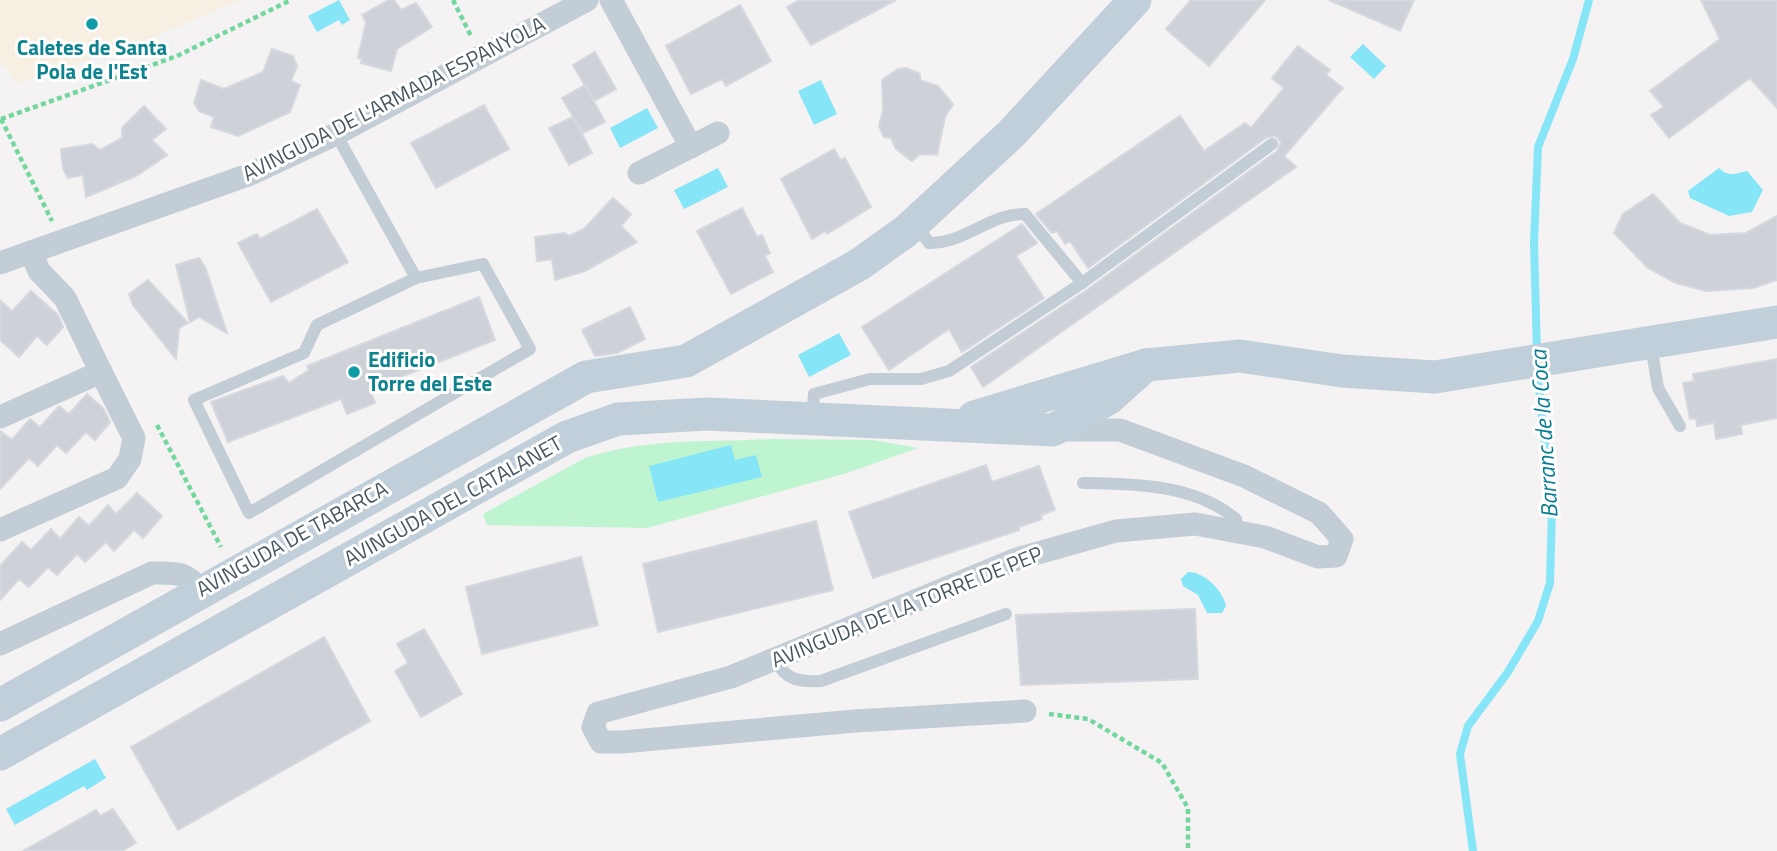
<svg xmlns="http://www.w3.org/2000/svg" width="1777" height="851" viewBox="0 0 1777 851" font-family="'Titillium Web',sans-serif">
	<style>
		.green { fill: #bef5d0 }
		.sand { fill: #f6efe2 }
		.water { fill: #86e5f6 }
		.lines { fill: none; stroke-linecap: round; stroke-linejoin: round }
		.stream { stroke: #86e5f6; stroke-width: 8 }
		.building { fill: #ced2d8; stroke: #d5d8de; stroke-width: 2 }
		.path { stroke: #71d79f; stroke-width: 4.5; stroke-dasharray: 5 3.5; stroke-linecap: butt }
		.lane { stroke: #c2cdd5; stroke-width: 12 }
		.street { stroke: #c2cdd5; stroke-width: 23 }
		.secondary { stroke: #c1cfda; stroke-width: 33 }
		.culture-dot { fill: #0f9aa8; stroke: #fff; stroke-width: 2.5 }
		.labels { text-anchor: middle; stroke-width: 6; stroke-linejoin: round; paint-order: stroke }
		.culture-label { font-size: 21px; font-weight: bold; fill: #0d838f; stroke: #fff }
		.street-label { font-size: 21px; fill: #475762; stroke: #fff }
		.water-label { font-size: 23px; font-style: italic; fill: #047c91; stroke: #fff }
	</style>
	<rect width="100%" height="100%" fill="#f4f2f2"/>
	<!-- green -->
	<path class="green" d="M 774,439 L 873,440 L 918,448 L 847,473 L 647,528 L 487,525 L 483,514 L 585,458 C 644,438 712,442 774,439 Z"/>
	<!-- sand -->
	<path class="sand" d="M 0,0 L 241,0 L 129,47 L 16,83 L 6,67 L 0,64 Z"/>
	<!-- water -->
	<g class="water">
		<path d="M 339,0 L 350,20 L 342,25 L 339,20 L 317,32 L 308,16 Z"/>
		<path d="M 1363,44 L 1386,66 L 1374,79 L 1350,57 Z"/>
		<path d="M 821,80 L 837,114 L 814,125 L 798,91 Z"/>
		<path d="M 647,108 L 658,128 L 620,148 L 610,128 Z"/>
		<path d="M 718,168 L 728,187 L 684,209 L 674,190 Z"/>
		<path d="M 1719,168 C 1728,177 1736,174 1747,171 L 1763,190 L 1752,212 L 1729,216 L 1690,198 L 1688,191 Z"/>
		<path d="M 839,333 L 851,355 L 809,377 L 798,355 Z"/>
		<path d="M 731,445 L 735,460 L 756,455 L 762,477 L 658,502 L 649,466 Z"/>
		<path d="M 1188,572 C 1205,572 1223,591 1226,606 L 1222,613 L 1207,613 L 1198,595 L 1183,586 L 1181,579 Z"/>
		<path d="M 95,759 L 106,778 L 87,790 L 84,786 L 15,825 L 6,809 Z"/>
	</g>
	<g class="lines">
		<!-- stream -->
		<g class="stream">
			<path d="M 1537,353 L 1534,242 L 1538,147 L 1573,59 L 1589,0"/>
			<path d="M 1473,851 L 1460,754 L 1468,726 L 1508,672 L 1538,621 L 1550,583 L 1552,510 L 1537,369"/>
		</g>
	</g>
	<!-- building -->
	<g class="building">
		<path d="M 389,0 L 394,0 L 401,10 L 416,3 L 432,27 L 397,49 L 391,71 L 361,63 L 362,59 L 358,58 L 366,22 L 362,15 Z"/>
		<path d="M 800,0 L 896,0 L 811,45 L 787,7 Z"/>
		<path d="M 1191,0 L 1265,0 L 1209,66 L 1166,29 Z"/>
		<path d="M 1329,0 L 1414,0 L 1400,31 Z"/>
		<path d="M 1701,0 L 1777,0 L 1777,108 L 1750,78 L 1669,138 L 1651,115 L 1664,107 L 1650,91 L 1720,39 Z"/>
		<path d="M 740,5 L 771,61 L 726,86 L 722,79 L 691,94 L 666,46 Z"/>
		<path d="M 1298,46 L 1330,70 L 1326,75 L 1343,88 L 1284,156 L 1296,167 L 983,387 L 971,367 L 1087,290 L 1277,151 L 1281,142 L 1275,136 L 1267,137 L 1088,268 L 1070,241 L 1065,244 L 1057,231 L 1052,233 L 1036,214 L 1180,116 L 1204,151 L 1245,123 L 1251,128 L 1284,88 L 1272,78 Z"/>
		<path d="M 272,49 L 293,56 L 297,66 L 291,81 L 300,85 L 290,112 L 238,136 L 211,127 L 214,117 L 199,111 L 194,103 L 201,80 L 224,89 L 263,72 Z"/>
		<path d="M 595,52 L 616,89 L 594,101 L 573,65 Z"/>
		<path d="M 906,68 L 920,74 L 920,80 L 938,86 L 953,104 L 945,117 L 937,155 L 920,154 L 912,161 L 896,149 L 891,138 L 884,137 L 879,126 L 883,110 L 882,80 L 898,69 Z"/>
		<path d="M 585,85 L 605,122 L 583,133 L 562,98 Z"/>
		<path d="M 484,105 L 509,149 L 436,188 L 411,143 Z"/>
		<path d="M 144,106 L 166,129 L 152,140 L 167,155 L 136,176 L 86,197 L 83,175 L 68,178 L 63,169 L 61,149 L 92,144 L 100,150 L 122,138 L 122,128 Z"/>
		<path d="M 573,117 L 592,153 L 569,165 L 549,128 Z"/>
		<path d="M 834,149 L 840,160 L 845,158 L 871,207 L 827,234 L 825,231 L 812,239 L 781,179 Z"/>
		<path d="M 1653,194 L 1680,223 L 1710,235 L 1746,233 L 1777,216 L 1777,280 L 1753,288 L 1706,291 L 1676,283 L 1648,268 L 1614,233 L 1623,214 Z"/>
		<path d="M 613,198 L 631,214 L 621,226 L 637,242 L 585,271 L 555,280 L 552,259 L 537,261 L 535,237 L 565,233 L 569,236 L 584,229 Z"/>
		<path d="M 742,208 L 757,237 L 762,235 L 770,253 L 765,256 L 773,272 L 731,294 L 697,231 Z"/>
		<path d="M 317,209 L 348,262 L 271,302 L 238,243 L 257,234 L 260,239 Z"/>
		<path d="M 1022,224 L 1037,243 L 1016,256 L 1044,298 L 962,352 L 949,329 L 889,370 L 862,327 Z"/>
		<path d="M 199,258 L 205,267 L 227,333 L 199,317 L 190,322 L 176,265 Z"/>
		<path d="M 148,280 L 188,323 L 179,328 L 176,359 L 133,305 L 129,294 Z"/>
		<path d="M 31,291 L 58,315 L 63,327 L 47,345 L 37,336 L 19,357 L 0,340 L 0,300 L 12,311 Z"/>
		<path d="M 479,297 L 495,340 L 370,389 L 375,403 L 347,414 L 341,399 L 228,442 L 211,402 L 283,376 L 289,383 L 309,370 L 307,366 Z"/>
		<path d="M 630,307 L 645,339 L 617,353 L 595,356 L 582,330 Z"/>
		<path d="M 1777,359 L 1777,418 L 1741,425 L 1742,434 L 1716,439 L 1714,423 L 1697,426 L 1696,418 L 1690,419 L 1683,383 L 1694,381 L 1693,374 Z"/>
		<path d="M 87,394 L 103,408 L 110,422 L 95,440 L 86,432 L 66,453 L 57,445 L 38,466 L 29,458 L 0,489 L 0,431 L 12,440 L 30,419 L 40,427 L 59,406 L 69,414 Z"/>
		<path d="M 986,465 L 992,482 L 1039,466 L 1055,510 L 1041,515 L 1042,519 L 1019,527 L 1019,530 L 873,578 L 849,512 Z"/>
		<path d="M 137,493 L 162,516 L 143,538 L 134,530 L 114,551 L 106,542 L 85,562 L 77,554 L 57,575 L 48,567 L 29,587 L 19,579 L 0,600 L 0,566 L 22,542 L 31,550 L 51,529 L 60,539 L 79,517 L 89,526 L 108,505 L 116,514 Z"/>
		<path d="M 816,521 L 833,590 L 658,632 L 643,564 Z"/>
		<path d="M 581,557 L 598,625 L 482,654 L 466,587 Z"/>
		<path d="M 1195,609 L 1198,679 L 1021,685 L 1016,615 Z"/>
		<path d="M 424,629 L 462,694 L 421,717 L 395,671 L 408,663 L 397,644 Z"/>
		<path d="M 324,637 L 370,721 L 178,830 L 131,747 Z"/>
		<path d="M 113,809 L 136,843 L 122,851 L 23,851 L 96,810 L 100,816 Z"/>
	</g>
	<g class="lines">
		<!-- path -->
		<g class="path">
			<path d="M 453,0 L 471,36"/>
			<path d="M 1,119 L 52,221"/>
			<path d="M 1,119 L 177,56 L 291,0"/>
			<path d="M 157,425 L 221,547"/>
			<path d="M 1049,714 L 1088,719 L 1162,763 L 1188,808 L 1188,851"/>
		</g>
		<!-- lane -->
		<g class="lane">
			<path d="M 336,134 L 416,278 L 483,264 L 530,349 L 249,513 L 194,400 L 304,353 L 317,325 L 416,278"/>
			<path d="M 915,223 L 929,243 C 964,244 991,213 1025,214 L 1082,283"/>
			<path d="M 1651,345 L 1658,388 L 1680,426"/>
			<path d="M 812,417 L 814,394 L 870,379 L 921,379 L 949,371 L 1082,283 L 1272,144"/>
			<path d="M 1083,483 C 1135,484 1194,484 1236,519 L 1234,529"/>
			<path d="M 775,660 C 786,680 798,682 821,681 L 1006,614"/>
		</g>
		<!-- street -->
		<g class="street">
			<path d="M 611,0 L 691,147"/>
			<path d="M 639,173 L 718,133"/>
			<path d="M 31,252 L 39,271 L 65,298 L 101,372"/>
			<path d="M 0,263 L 248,175 L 336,134 L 587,0"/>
			<path d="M 0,417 L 101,372 L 134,438 L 130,459 L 117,478 L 0,530"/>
			<path d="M 0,644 L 152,573 C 173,573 188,571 200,591"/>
			<path d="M 1025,711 L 855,721 L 622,742 L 601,742 L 593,727 L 598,713 L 731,677 L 1017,559 L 1116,531 L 1195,524 L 1265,537 L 1318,557 L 1336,556 L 1342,539 L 1319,513 L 1244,476 L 1120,430 L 1056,430"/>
		</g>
		<!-- secondary -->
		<g class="secondary">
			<path d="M 974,417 L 1146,365 L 1240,356 L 1342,371 L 1435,377 L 1777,322"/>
			<path d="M 0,705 L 586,377 L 686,361 L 860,264 L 906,231 L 1012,133 L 1135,0"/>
			<path d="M 0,754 L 567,437 L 618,419 L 707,414 L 1053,430 L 1108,399 L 1146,365"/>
		</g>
	</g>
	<!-- markers -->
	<g class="culture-dot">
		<circle cx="92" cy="24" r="7"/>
		<circle cx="354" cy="372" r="7"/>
	</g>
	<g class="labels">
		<!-- culture labels -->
		<g class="culture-label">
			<text x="92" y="55">Caletes de Santa<tspan x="92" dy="24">Pola de l'Est</tspan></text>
			<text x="368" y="367" text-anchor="start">Edificio<tspan x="368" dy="24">Torre del Este</tspan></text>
		</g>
		<!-- street labels -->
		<g class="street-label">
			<text transform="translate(394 99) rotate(-27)" y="7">AVINGUDA DE L'ARMADA ESPANYOLA</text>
			<text transform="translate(453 501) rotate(-29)" y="7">AVINGUDA DEL CATALANET</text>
			<text transform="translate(292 539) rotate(-29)" y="7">AVINGUDA DE TABARCA</text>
			<text transform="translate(907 607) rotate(-22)" y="7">AVINGUDA DE LA TORRE DE PEP</text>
		</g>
		<!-- water labels -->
		<g class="water-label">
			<text transform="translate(1544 434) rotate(-94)" y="8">Barranc de la Coca</text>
		</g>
	</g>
</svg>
